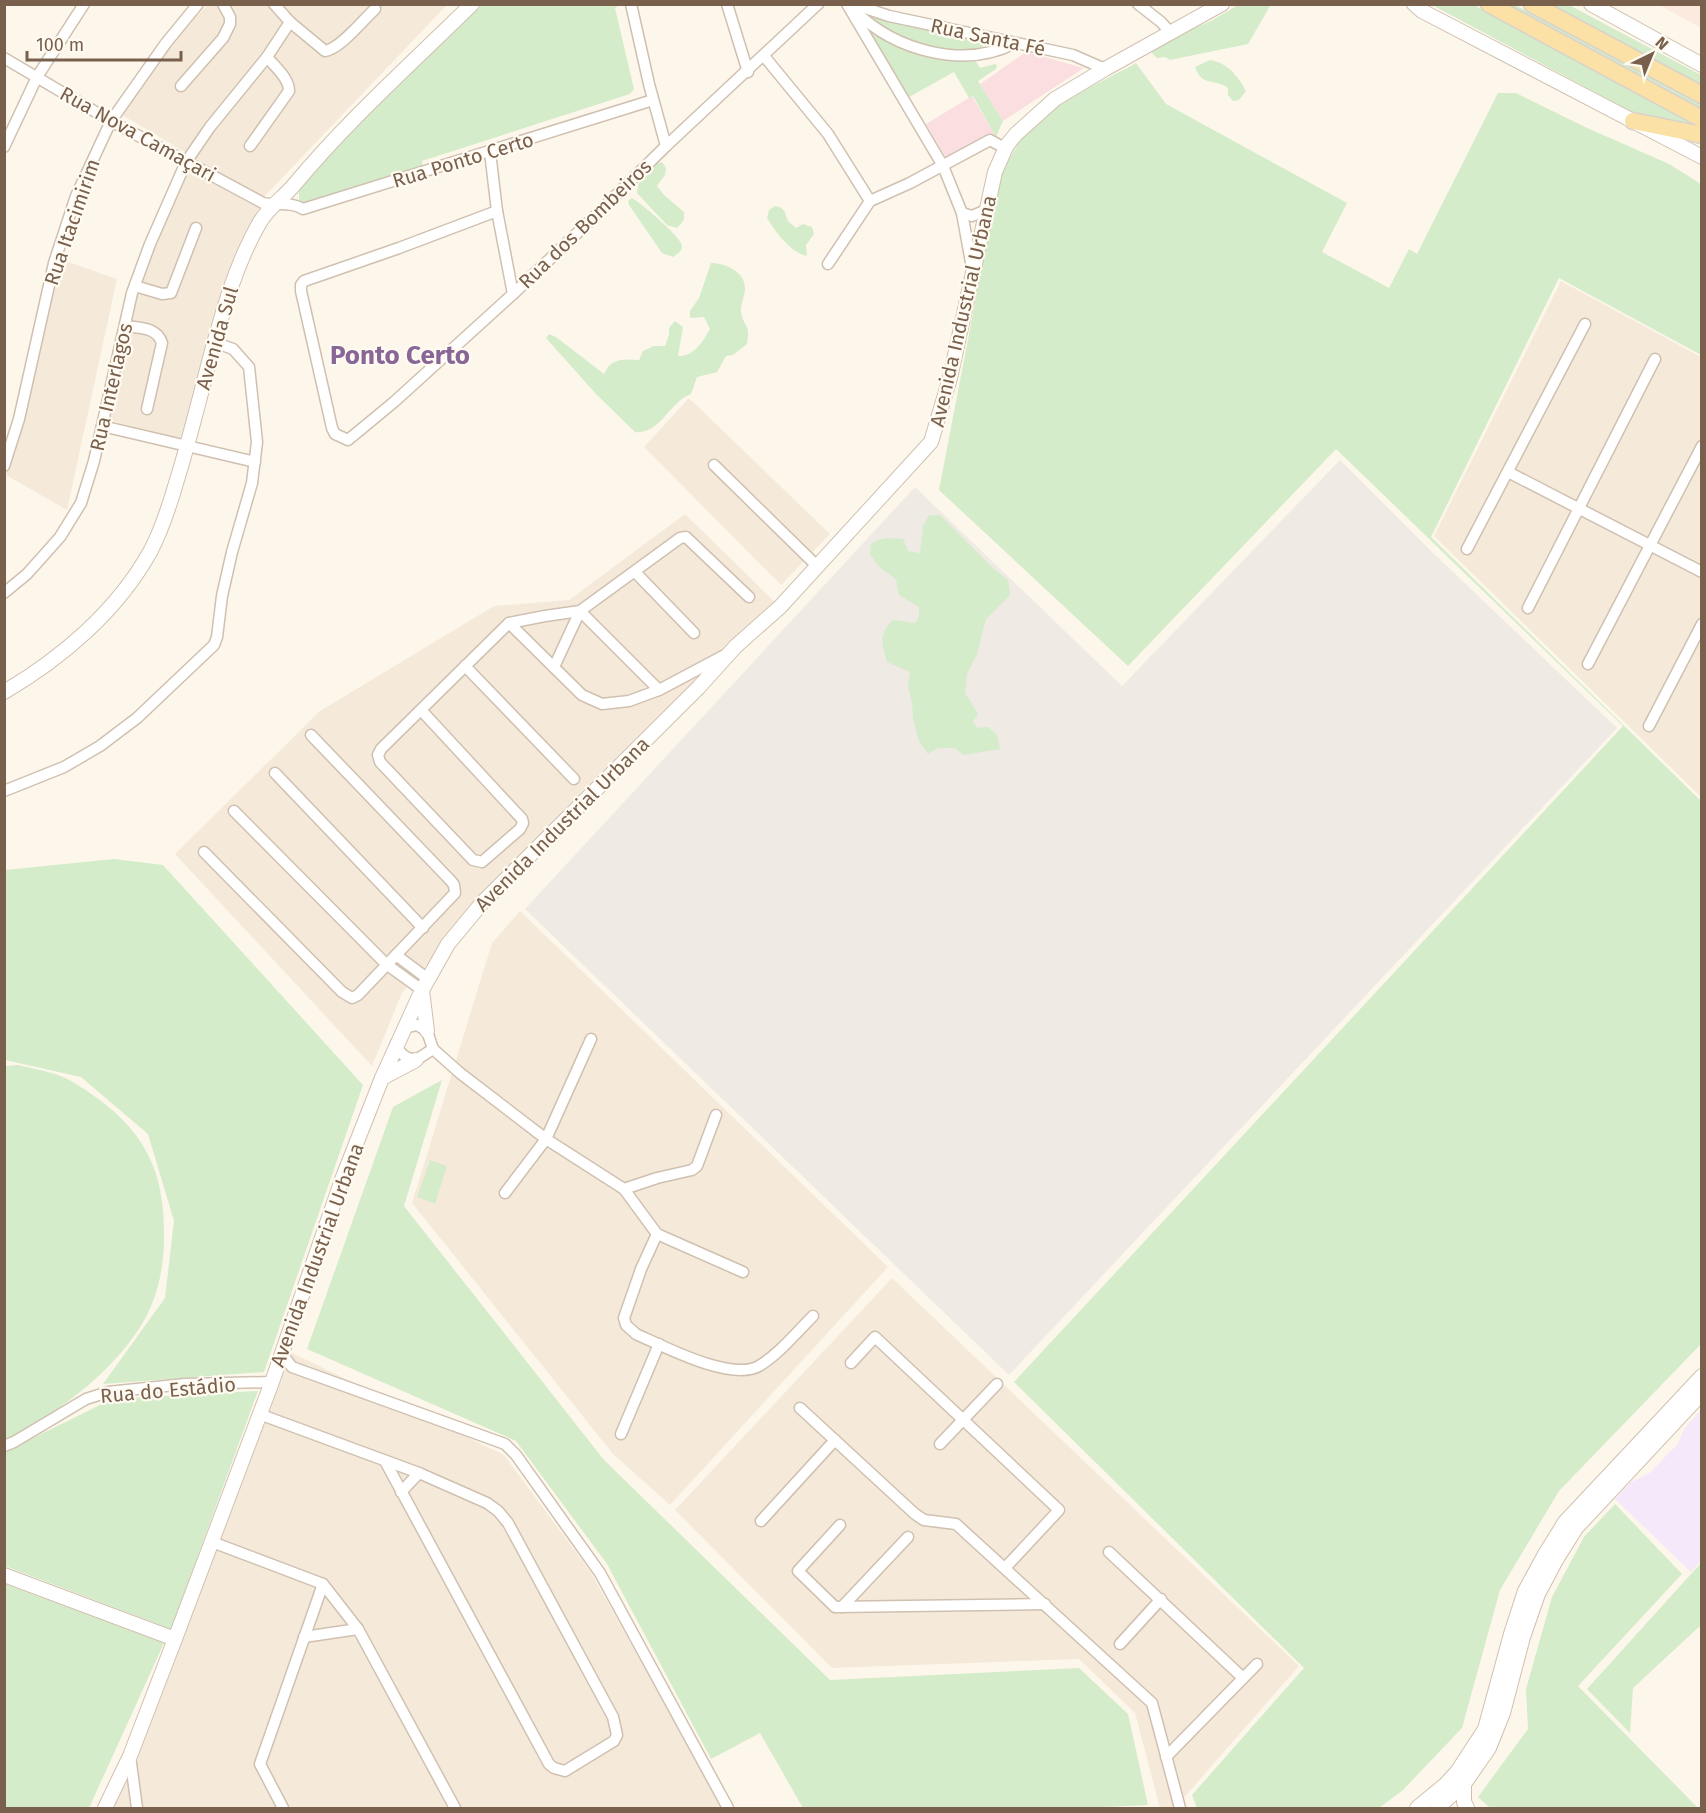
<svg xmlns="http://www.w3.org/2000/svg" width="1706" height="1813" viewBox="0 0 1706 1813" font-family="'Fira Sans',sans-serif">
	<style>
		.residential { fill: #f5eada }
		.commercial { fill: #fdeadf }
		.industrial { fill: #efeae4 }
		.education { fill: #f4e8fa }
		.medical { fill: #fbdfe0 }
		.green { fill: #d4ecc9 }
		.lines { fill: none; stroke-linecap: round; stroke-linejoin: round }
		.minor-casing { stroke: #d0c0b0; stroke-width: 13 }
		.tertiary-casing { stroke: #d0c0b0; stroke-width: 16 }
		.primary-casing { stroke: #d9d2cd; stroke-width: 19 }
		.minor { stroke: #fff; stroke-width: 10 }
		.tertiary { stroke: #fff; stroke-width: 14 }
		.primary { stroke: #fbe1a5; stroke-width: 16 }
		.labels { text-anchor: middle; stroke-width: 4.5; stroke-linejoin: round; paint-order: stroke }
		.street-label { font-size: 20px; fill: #79604d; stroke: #fffbf2 }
		.district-label { font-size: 26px; font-weight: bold; fill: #886695; stroke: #fffbf2 }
	</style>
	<rect width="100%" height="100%" fill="#fdf7eb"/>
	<!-- residential -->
	<g class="residential">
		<path d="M 207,5 L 447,5 L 263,198 L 122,115 L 173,42 Z"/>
		<path d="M 187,166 L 260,207 L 210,327 L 181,440 L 109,420 L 134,303 L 152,245 Z"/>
		<path d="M 60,259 L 117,279 L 67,510 L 6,475 Z"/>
		<path d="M 1561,281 L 1701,357 L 1701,797 L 1434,536 Z"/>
		<path d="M 689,398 L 830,534 L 781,585 L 644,447 Z"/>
		<path d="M 685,514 L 780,607 L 482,903 L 402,993 L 372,1066 L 175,854 L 320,711 L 494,606 L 569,600 Z"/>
		<path d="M 520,911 L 888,1267 L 670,1505 L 613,1454 L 412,1203 L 492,943 Z"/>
		<path d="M 892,1278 L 1299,1666 L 1175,1808 L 1160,1808 L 1135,1713 L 1079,1659 L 832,1668 L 675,1510 Z"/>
		<path d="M 290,1352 L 504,1455 L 590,1571 L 723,1808 L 110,1808 L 160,1690 L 244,1475 Z"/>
	</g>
	<!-- commercial -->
	<path class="commercial" d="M 1659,5 L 1701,5 L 1701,28 Z"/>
	<!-- industrial -->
	<path class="industrial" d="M 1340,460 L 1430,550 L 1617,728 L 1009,1375 L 525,909 L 915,487 L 1122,686 Z"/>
	<!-- education -->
	<path class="education" d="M 1701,1410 L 1701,1561 L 1691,1572 L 1615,1499 L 1631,1482 L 1651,1472 L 1662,1460 L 1678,1444 L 1684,1429 Z"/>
	<!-- medical -->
	<g class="medical">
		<path d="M 1026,52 L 1084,68 L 1003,121 L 980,84 Z"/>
		<path d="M 972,96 L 996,137 L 950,164 L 926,124 Z"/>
	</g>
	<!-- green -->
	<g class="green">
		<path d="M 482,5 L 620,5 L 615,8 L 634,89 L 630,94 L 422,161 L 423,169 L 304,204 L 299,200 L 299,190 L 334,147 Z"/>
		<path d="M 1238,5 L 1276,5 L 1270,6 L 1248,44 L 1170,60 L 1165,57 L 1157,58 L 1152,53 L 1157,44 L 1211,21 Z"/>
		<path d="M 1432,5 L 1474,5 L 1701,125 L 1701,130 L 1634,113 Z"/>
		<path d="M 1503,5 L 1515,5 L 1701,103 L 1701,110 Z"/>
		<path d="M 1541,5 L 1569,5 L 1701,75 L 1701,90 Z"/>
		<path d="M 872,17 L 983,43 L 984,46 L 980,49 L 975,60 L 980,68 L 995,64 L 997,65 L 996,69 L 978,81 L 1003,121 L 996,137 L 973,96 L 969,98 L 954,72 L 909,97 L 866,27 L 866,22 Z"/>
		<path d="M 1210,60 C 1228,63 1238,76 1246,91 L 1239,100 L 1233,101 L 1228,95 L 1228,88 C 1213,78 1202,87 1195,67 Z"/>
		<path d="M 1136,63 L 1166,104 L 1347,203 L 1322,252 L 1389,288 L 1409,249 L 1417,254 L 1498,93 L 1516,93 L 1585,127 L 1669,164 L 1701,184 L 1701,355 L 1559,278 L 1431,537 L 1701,801 L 1701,1344 L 1559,1491 L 1500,1590 L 1462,1728 L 1403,1790 L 1379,1808 L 1197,1808 L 1192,1795 L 1304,1668 L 1014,1382 L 1623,726 L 1336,449 L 1128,666 L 939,490 L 998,183 C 1006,168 1012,151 1023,137 C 1046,107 1102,82 1136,63 Z"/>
		<path d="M 662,162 L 666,168 L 665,175 L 657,186 L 664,195 L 684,212 L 684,220 L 677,228 L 667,225 L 637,193 C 639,176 645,167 662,162 Z"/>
		<path d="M 632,198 C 641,203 682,238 682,246 C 682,252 677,254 673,257 L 662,253 L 629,205 L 628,201 Z"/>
		<path d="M 775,206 C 787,208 784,214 789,222 C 791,224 794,226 796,228 L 803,224 L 812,227 L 814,234 L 806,245 L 807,256 C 791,253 775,231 767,218 L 769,210 Z"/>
		<path d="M 711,263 C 725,263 746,272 745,289 C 745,296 740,305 741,312 C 744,328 751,324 747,344 L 733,355 L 726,356 L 717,372 L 697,377 L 691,394 C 669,402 660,435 635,432 L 596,394 L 546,338 L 549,334 L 556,337 L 604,374 C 611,358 623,359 639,360 L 643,351 L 654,346 L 665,346 L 669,335 L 669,328 L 675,321 L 683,327 L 678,356 C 694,357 703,341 710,329 L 704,317 L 690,318 L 690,311 L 699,298 Z"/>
		<path d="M 929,515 L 940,515 L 993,568 L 1008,580 L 1010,595 L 986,619 L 977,654 L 967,674 L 965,693 L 978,714 L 973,721 L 977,728 L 988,727 L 997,735 L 1000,749 L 963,755 L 955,748 L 938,748 L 928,754 L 919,741 L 913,719 L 912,703 L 908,687 L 910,672 L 887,662 C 882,643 878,635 893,620 L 915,623 L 919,617 L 919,607 L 899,595 L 896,579 L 878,566 L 870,554 L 871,544 C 881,537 891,538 903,539 L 908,551 L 920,553 L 923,526 Z"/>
		<path d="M 114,859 L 163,865 L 363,1085 L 264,1372 L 103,1384 L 165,1298 L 174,1221 L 148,1134 L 81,1077 L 5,1060 L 5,870 Z"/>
		<path d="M 18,1065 C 31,1068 46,1071 58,1075 C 72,1080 86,1090 97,1098 C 148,1135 165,1176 164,1238 C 164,1273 155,1308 134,1336 C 100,1383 54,1414 4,1441 L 4,1066 Z"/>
		<path d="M 442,1080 L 404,1206 L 604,1460 L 830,1680 L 1079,1668 L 1128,1714 L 1148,1805 L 1086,1808 L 803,1808 L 760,1733 L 711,1759 L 607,1564 L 516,1441 L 307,1349 L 393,1107 Z"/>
		<path d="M 430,1160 L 447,1166 L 435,1204 L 417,1197 Z"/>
		<path d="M 258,1391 L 171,1629 L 5,1566 L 4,1450 L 17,1446 L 112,1399 Z"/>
		<path d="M 1615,1504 L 1682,1574 L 1578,1686 L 1698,1808 L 1490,1808 L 1478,1797 L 1528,1729 L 1526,1689 L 1552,1597 L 1584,1537 Z"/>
		<path d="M 1701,1563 L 1701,1625 L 1633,1688 L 1630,1733 L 1587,1689 Z"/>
		<path d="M 5,1584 L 164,1643 L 89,1808 L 5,1808 Z"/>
	</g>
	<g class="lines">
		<!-- minor casing -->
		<g class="minor-casing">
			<g id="minor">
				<path d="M 274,4 L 290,22 L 325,51 C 340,49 363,20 375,9"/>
				<path d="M 631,4 L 649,84 L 666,146"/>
				<path d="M 727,4 L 748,72"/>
				<path d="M 847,4 L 943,166 L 962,213 L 972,268"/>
				<path d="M 853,4 L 889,16 L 1073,55 L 1105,69"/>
				<path d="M 1138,4 L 1161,22 L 1170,32"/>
				<path d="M 855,11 C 895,50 963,70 1015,43"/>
				<path d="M 764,56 L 828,134 L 870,201"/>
				<path d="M 4,58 L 111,121 L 263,203 C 277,206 290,201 303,209 L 653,100"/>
				<path d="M 181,86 L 223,38 L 230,24 L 230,17 L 223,4"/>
				<path d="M 250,146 L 289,91 C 289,78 275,67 267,57"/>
				<path d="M 4,147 L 37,77 L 84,4"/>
				<path d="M 490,152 L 497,211 L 513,294"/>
				<path d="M 497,211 L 399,248 L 304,281 L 301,285 L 301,291 L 332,428 L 335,434 L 348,440 L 394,402 L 513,294 L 591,220 L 666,146 L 818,4"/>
				<path d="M 962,213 L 972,216 L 986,210"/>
				<path d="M 828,264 L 870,201 L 910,183 L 990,140 L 1006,149"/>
				<path d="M 135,286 L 162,294 L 171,293 L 196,228"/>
				<path d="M 125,326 C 140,328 157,327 162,343 L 147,409"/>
				<path d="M 102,426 L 255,462"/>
				<path d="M 714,465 L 817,566"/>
				<path d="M 4,466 L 19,419 L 54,263 L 76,196 L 111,121 L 166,43 L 198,4"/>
				<path d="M 1508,472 L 1702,572"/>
				<path d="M 1467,549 L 1585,324"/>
				<path d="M 635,572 L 694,633"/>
				<path d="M 4,593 L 27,574 L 60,537 L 81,503 L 94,461 L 132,293 L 150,244 L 186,162 L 210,127 L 267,57 L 290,22"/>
				<path d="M 1528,608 L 1655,359"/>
				<path d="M 723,656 L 659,690 L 629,701 L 602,704 L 582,695 L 509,623 L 545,616 L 580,611 L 680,538 L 686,537 L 749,597"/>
				<path d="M 1588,664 L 1702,446"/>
				<path d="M 465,666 L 574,779"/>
				<path d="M 554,667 L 580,611 L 659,690"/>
				<path d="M 421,710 L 522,819 L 523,823 L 520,829 L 482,862 L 473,860 L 380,762 L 378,755 L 381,749 L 509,623"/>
				<path d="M 1649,726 L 1702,624"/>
				<path d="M 275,773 L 423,928"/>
				<path d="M 4,791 L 64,767 L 100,746 L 137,718 L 214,645 L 217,637 L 222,596 L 232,552 L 252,483 L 257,442 L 249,367 L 233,349 L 214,342"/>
				<path d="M 234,811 L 386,964 L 422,990"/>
				<path d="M 204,852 L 342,992 L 352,998 L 358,995 L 455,893 L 454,885 L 451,881 L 311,735"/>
				<path d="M 396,955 L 428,979"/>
				<path d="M 404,1028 L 417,1025 L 427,1031 L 433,1049 L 460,1073 L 546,1139 L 624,1189 L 657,1178 L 692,1170 L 697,1166 L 716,1115"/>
				<path d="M 396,1043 C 399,1054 405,1058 416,1060 L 433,1049"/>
				<path d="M 624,1189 L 657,1234 L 743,1272"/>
				<path d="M 505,1193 L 546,1139 L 591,1039"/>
				<path d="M 657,1234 L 641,1269 L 624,1318 L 626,1325 L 636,1334 C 663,1346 731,1382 759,1366 C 779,1354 796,1333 813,1316"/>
				<path d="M 282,1354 L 292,1367 L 505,1444 L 516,1455 L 600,1573 L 728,1808"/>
				<path d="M 851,1363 L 875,1337 L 1059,1510 L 1005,1568"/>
				<path d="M 800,1408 L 915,1514 L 924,1520 L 956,1524 L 1152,1703 L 1180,1808"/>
				<path d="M 259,1414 L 419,1473 L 487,1503 L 498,1511 L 508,1523 L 613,1717 L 617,1735 L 614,1741 L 565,1771 L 554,1768 L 549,1764 L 385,1461"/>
				<path d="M 621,1434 L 659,1344"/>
				<path d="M 940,1444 L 997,1384"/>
				<path d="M 4,1446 L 14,1442 L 86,1399 L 108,1392 L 185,1384 L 272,1382"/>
				<path d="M 401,1492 L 419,1473"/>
				<path d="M 761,1521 L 835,1440"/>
				<path d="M 840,1525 L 798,1571 L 835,1607 L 1045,1604"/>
				<path d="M 212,1542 L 323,1584 L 358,1629 L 455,1808"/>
				<path d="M 1109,1552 L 1243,1678"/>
				<path d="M 842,1607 L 908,1537"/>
				<path d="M 304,1637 L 358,1629"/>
				<path d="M 1120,1644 L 1161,1599"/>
				<path d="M 130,1756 L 137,1808"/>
				<path d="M 1166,1757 L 1257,1664"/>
				<path d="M 283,1808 L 260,1764 L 323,1584"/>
			</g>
		</g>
		<!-- tertiary casing -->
		<g class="tertiary-casing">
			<g id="tertiary">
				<path d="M 1414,4 L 1422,11 L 1702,157"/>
				<path d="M 1591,4 L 1702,65"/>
				<path d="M 4,692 C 62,658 117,611 150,552 C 162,530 170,504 177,480 C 189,441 199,401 209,362 C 222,314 235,265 260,222 C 269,207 283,198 294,185 C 348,120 411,64 472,4"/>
				<path d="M 422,990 L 427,1031"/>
				<path d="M 382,1078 L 416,1060"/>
				<path d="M 4,1575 L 175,1639"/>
				<path d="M 1464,1784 L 1464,1802 L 1467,1808"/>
				<path d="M 105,1808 L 130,1756 L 175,1639 L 272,1382 L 343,1177 L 382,1078 L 422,990 L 448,944 L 482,903 L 699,687 L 736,646 L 780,607 L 931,442 L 950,378 L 995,172 L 1007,145 L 1016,134 L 1055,99 L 1105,69 L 1222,4"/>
				<path d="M 1417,1808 L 1445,1785 L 1457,1772 L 1485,1729 L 1511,1634 L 1525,1591 L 1544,1556 L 1565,1522 L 1702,1376"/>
				<path d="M 1437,1808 L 1464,1784 L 1489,1748 L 1503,1713 L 1523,1637 L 1538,1594 L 1556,1560 L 1576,1528 L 1702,1393"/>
			</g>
		</g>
		<!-- primary casing -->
		<g class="primary-casing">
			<g id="primary">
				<path d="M 1489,4 L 1702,119"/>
				<path d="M 1532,4 L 1702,95"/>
				<path d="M 1633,121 L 1702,135"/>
			</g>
		</g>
		<!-- minor -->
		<use href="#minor" class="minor"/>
		<!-- tertiary -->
		<use href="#tertiary" class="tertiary"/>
		<!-- primary -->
		<use href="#primary" class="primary"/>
	</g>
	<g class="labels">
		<!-- street labels -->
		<g class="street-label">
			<text transform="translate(988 37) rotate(12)" y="7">Rua Santa Fé</text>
			<text transform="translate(138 134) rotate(29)" y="7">Rua Nova Camaçari</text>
			<text transform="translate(463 160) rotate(-17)" y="7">Rua Ponto Certo</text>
			<text transform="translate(72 222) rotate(-71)" y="7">Rua Itacimirim</text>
			<text transform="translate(585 224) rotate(-44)" y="7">Rua dos Bombeiros</text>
			<text transform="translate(963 311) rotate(-77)" y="7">Avenida Industrial Urbana</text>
			<text transform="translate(217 338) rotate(-74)" y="7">Avenida Sul</text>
			<text transform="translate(111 387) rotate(-77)" y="7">Rua Interlagos</text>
			<text transform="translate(562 824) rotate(-45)" y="7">Avenida Industrial Urbana</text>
			<text transform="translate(317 1255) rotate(-70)" y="7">Avenida Industrial Urbana</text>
			<text transform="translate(168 1390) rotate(-5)" y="7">Rua do Estádio</text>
		</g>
		<!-- district labels -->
		<g class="district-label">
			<text x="400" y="364">Ponto Certo</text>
		</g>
	</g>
	<!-- border -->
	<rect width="1706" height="1813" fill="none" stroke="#79604d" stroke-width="12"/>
	<!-- north arrow -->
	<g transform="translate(1652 54) rotate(43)" stroke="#fffbf2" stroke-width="4.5" paint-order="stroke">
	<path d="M0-4.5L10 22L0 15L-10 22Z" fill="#79604d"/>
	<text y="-9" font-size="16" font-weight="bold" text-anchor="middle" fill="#79604d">N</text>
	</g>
	<!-- scale -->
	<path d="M27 51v9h154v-9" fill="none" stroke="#79604d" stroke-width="3"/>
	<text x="36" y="51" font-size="18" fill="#79604d" stroke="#fffbf2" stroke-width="4.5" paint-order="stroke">100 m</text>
</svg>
